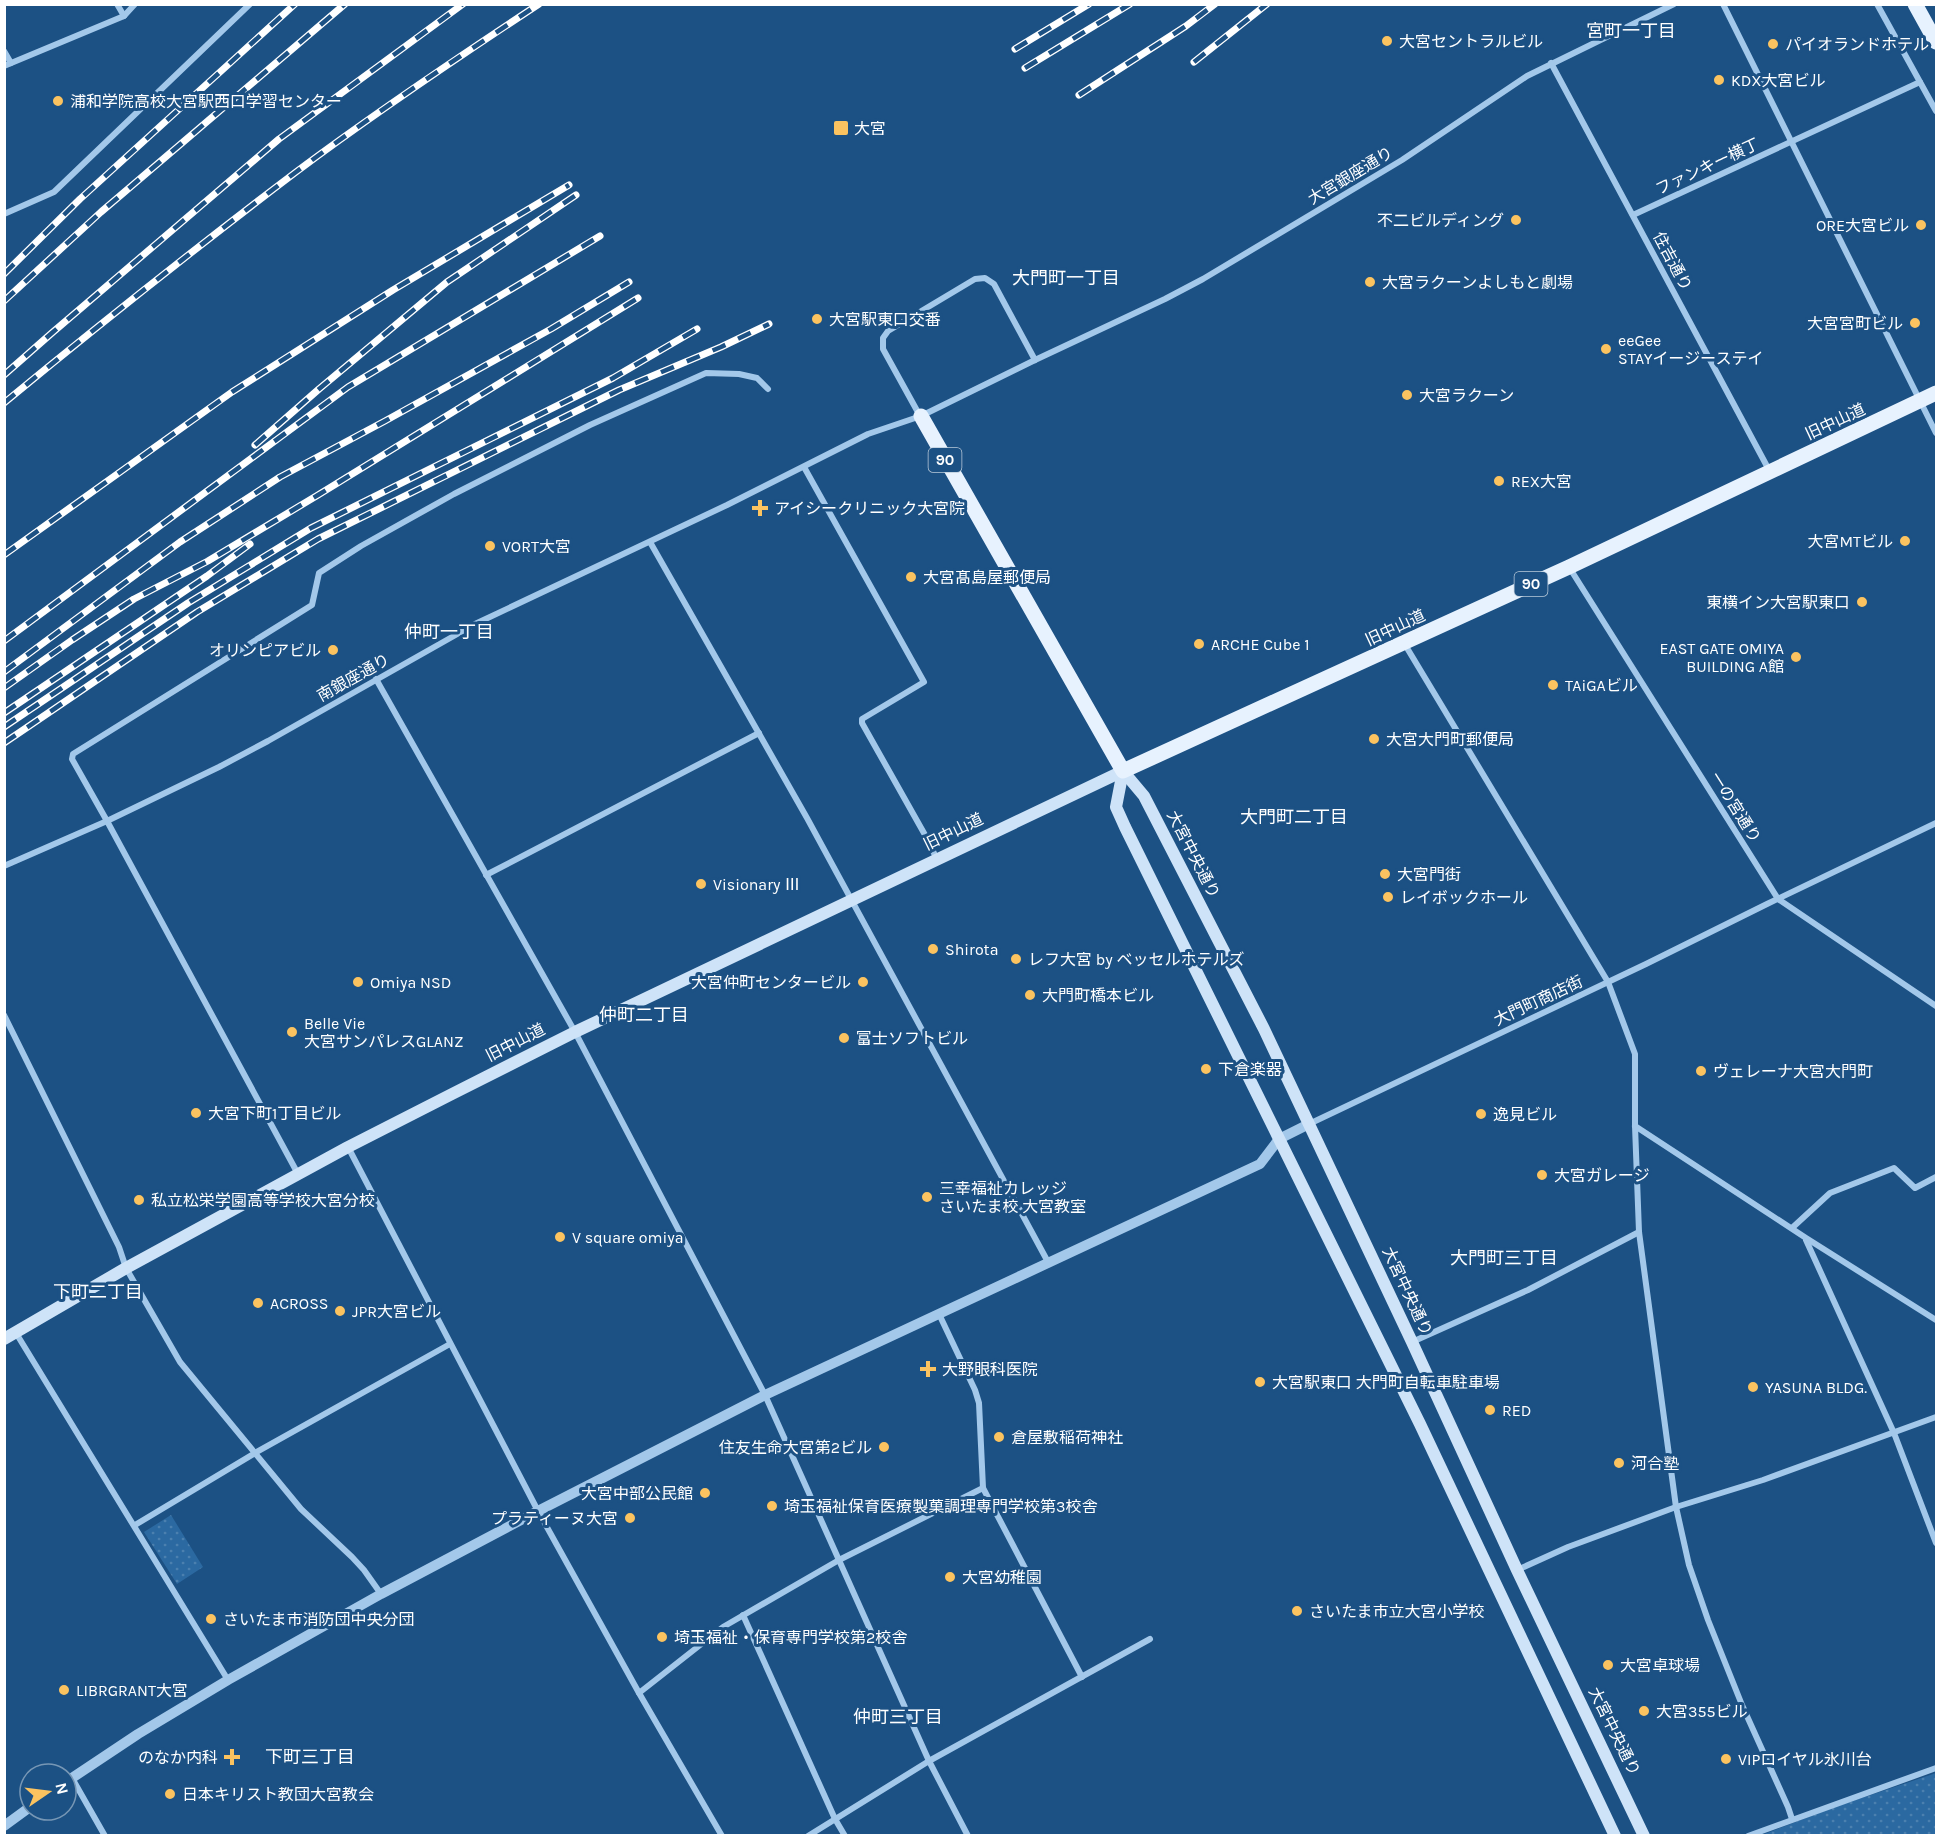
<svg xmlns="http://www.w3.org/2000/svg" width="1941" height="1840" viewBox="0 0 1941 1840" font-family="Karla,'Noto Sans JP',sans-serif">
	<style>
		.park { fill: url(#park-dots) }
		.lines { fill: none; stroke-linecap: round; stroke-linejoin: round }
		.minor { stroke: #a3c8ea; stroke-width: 6 }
		.tertiary { stroke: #a3c8ea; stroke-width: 10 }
		.secondary { stroke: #cee3f8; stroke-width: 12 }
		.primary { stroke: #e7f2fe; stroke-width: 15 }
		.rail-casing { stroke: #fff; stroke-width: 7 }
		.rail { stroke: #1c5184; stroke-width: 4.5; stroke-dasharray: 14; stroke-linecap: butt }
		.poi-dot { fill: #fbc360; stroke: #1c5184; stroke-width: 2 }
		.labels { text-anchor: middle; stroke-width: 6; stroke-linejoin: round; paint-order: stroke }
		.shield { fill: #1c5184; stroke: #bbcbda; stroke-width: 1.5 }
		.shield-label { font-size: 15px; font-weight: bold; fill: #fff }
		.poi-label { font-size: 16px; fill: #fff; stroke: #1c5184; text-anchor: start }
		.street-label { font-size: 16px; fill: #fff; stroke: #1c5184 }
		.neighbourhood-label { font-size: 18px; fill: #fff; stroke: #1c5184 }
	</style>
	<defs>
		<pattern id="park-dots" width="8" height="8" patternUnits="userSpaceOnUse" patternTransform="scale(1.5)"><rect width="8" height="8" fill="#2b69a1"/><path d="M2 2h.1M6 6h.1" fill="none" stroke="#4b80af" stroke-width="1.8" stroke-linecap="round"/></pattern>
	</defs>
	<rect width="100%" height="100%" fill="#1c5184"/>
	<!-- park -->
	<g class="park">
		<path d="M 171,1515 L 203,1567 L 177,1584 L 144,1532 Z"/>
		<path d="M 1936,1773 L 1936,1835 L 1759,1836 L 1832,1808 Z"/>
	</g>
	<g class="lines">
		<!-- minor -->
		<g class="minor">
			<path d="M 117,4 L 124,16"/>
			<path d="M 1723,4 L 1936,433"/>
			<path d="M 1877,4 L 1936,111"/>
			<path d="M 4,51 L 11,63"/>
			<path d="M 1551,63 L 1769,470"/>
			<path d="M 4,66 L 124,16 L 135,4"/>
			<path d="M 4,214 L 54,192 L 250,4"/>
			<path d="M 1633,215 L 1920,82"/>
			<path d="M 920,416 L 883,349 L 883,338 L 888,331 L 975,279 L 985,278 L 994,284 L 1035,360"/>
			<path d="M 804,467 L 924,682 L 862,719 L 862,723 L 929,842 L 937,860"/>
			<path d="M 650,542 L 807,818 L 1048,1262"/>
			<path d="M 1569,567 L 1778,899 L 1936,1006"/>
			<path d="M 1404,643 L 1608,982 L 1635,1054 L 1635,1126 L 1639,1232 L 1676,1507 L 1689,1565 L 1708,1620 L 1742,1705 L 1788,1807 L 1792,1819"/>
			<path d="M 376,679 L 575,1032 L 765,1395 L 929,1761 L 968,1836"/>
			<path d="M 4,866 L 107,821 L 219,767 L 268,741 L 475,624 L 727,505 L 868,434 L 921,416 L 1035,360 L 1165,299 L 1203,279 L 1402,160 L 1527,76 L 1674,4"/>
			<path d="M 486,875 L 759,733"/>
			<path d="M 4,1015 L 119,1247 L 126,1268 L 180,1362 L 301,1509 L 352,1557 L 364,1570 L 381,1594"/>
			<path d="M 1309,1124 L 1646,964 L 1767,904 L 1936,823"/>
			<path d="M 1635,1126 L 1806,1238 L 1936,1320"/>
			<path d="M 348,1147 L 538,1511 L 639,1693 L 722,1836"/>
			<path d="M 298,1174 L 107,821 L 72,759 L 73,754 L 312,605 L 319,573 L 361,546 L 454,494 L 590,425 L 706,373 L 739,374 L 757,378 L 768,389"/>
			<path d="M 1792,1228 L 1830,1193 L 1894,1168 L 1915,1188 L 1936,1177"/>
			<path d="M 1806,1240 L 1894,1433 L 1936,1543"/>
			<path d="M 939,1314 L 975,1390 L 979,1403 L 983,1488 L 1082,1677"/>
			<path d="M 16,1333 L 228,1680"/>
			<path d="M 1412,1342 L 1528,1290 L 1639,1232"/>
			<path d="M 135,1525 L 255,1453 L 450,1344"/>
			<path d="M 1517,1570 L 1568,1547 L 1676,1507 L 1763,1480 L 1936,1417"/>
			<path d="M 743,1615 L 835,1819 L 845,1836"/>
			<path d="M 639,1693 L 723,1627 L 839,1560 L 983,1488"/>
			<path d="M 72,1778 L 105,1836"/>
			<path d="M 808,1836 L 929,1761 L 1150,1639"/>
			<path d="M 1748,1836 L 1936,1768"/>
		</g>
		<!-- tertiary -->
		<g class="tertiary">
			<path d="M 66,1782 L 138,1734 L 228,1680 L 381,1594 L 538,1511 L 765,1395 L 1260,1164 L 1279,1139 L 1309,1124"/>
			<path d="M 4,1826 L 30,1807"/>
		</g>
		<!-- secondary -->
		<g class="secondary">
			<path d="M 1123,771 L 1144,796 L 1264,1029 L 1412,1342 L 1517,1570 L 1644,1836"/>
			<path d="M 1123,771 L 1116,807 L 1125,827 L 1420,1424 L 1615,1836"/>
			<path d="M 4,1339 L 126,1268 L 348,1147 L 452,1094 L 575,1032 L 1123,771"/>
		</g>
		<!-- primary -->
		<g class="primary">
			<path d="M 1915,4 L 1936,42"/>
			<path d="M 921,416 L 1123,771 L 1569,567 L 1936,393"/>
		</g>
		<!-- rail casing -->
		<g class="rail-casing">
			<g id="rail">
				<path d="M 1015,49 L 1089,4"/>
				<path d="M 1194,62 L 1267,4"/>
				<path d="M 1025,68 L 1130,4"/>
				<path d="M 1079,95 L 1186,26 L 1215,4"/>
				<path d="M 4,274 L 80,199 L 295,4"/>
				<path d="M 4,301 L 101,212 L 345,4"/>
				<path d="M 4,375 L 53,332 L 279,139 L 463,4"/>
				<path d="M 4,403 C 100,324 197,247 296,172 C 375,113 457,58 539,4"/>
				<path d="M 255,445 L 319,389 L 447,282 L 576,195"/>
				<path d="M 4,555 L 232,392 L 393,290 L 569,185"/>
				<path d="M 4,641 L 348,387 L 600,236"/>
				<path d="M 4,672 L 180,542 L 280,477 L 385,421 L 551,329 L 629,282"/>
				<path d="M 4,688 L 72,640 L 134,599 L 208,561 L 318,495 L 638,298"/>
				<path d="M 4,713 L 207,576 L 250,544"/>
				<path d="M 4,727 L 188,603 L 311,528 L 613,378 L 697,329"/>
				<path d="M 4,743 L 197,612 L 318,539 L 619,390 L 721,347 L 769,324"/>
			</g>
		</g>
		<!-- rail -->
		<use href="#rail" class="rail"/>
	</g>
	<!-- markers -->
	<g class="poi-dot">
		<circle cx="1387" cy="41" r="6"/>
		<circle cx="1773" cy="44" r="6"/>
		<circle cx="1719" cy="80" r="6"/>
		<circle cx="58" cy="101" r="6"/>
		<rect x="833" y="120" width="16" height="16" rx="3"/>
		<circle cx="1516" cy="220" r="6"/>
		<circle cx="1921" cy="225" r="6"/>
		<circle cx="1370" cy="282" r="6"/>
		<circle cx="817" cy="319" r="6"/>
		<circle cx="1915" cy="323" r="6"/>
		<circle cx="1606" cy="349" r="6"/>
		<circle cx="1407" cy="395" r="6"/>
		<circle cx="1499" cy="481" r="6"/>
		<path d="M757 499h6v6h6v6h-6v6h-6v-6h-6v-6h6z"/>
		<circle cx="1905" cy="541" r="6"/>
		<circle cx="490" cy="546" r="6"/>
		<circle cx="911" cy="577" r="6"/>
		<circle cx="1862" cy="602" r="6"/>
		<circle cx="1199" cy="644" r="6"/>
		<circle cx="333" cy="650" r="6"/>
		<circle cx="1796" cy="657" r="6"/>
		<circle cx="1553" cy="685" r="6"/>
		<circle cx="1374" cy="739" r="6"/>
		<circle cx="1385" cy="874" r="6"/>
		<circle cx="701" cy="884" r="6"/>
		<circle cx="1388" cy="897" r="6"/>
		<circle cx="933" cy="949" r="6"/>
		<circle cx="1016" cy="959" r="6"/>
		<circle cx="358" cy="982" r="6"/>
		<circle cx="863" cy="982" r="6"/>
		<circle cx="1030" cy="995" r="6"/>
		<circle cx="292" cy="1032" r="6"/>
		<circle cx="844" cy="1038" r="6"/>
		<circle cx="1206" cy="1069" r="6"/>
		<circle cx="1701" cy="1071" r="6"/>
		<circle cx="196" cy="1113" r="6"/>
		<circle cx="1481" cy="1114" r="6"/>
		<circle cx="1542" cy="1175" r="6"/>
		<circle cx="927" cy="1197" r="6"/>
		<circle cx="139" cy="1200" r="6"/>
		<circle cx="560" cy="1237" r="6"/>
		<circle cx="258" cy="1303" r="6"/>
		<circle cx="340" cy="1311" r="6"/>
		<path d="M925 1360h6v6h6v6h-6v6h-6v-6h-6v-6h6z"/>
		<circle cx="1260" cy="1382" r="6"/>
		<circle cx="1753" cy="1387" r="6"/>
		<circle cx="1490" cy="1410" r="6"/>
		<circle cx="999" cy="1437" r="6"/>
		<circle cx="884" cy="1447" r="6"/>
		<circle cx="1619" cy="1463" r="6"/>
		<circle cx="705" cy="1493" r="6"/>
		<circle cx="772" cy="1506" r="6"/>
		<circle cx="630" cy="1518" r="6"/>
		<circle cx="950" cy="1577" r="6"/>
		<circle cx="1297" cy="1611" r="6"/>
		<circle cx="211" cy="1619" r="6"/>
		<circle cx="662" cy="1637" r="6"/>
		<circle cx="1608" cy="1665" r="6"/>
		<circle cx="64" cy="1690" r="6"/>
		<circle cx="1644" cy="1711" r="6"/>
		<path d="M229 1748h6v6h6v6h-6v6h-6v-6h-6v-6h6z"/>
		<circle cx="1726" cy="1759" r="6"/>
		<circle cx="170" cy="1794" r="6"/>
	</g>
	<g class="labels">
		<!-- shield labels -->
		<g class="shield">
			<rect x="928.5" y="448" width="33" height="24" rx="4.5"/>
			<rect x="1514.5" y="572" width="33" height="24" rx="4.5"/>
		</g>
		<g class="shield-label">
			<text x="945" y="465">90</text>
			<text x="1531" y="589">90</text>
		</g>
		<!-- poi labels -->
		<g class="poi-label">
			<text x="1399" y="47">大宮セントラルビル</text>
			<text x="1785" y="50">パイオランドホテル</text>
			<text x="1731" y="86">KDX大宮ビル</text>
			<text x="70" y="107">浦和学院高校大宮駅西口学習センター</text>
			<text x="854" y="134">大宮</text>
			<text x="1504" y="226" text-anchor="end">不二ビルディング</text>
			<text x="1909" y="231" text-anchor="end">ORE大宮ビル</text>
			<text x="1382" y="288">大宮ラクーンよしもと劇場</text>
			<text x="829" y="325">大宮駅東口交番</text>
			<text x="1903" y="329" text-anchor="end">大宮宮町ビル</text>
			<text x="1618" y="346">eeGee<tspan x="1618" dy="18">STAYイージーステイ</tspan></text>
			<text x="1419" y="401">大宮ラクーン</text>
			<text x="1511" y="487">REX大宮</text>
			<text x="774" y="514">アイシークリニック大宮院</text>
			<text x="1893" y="547" text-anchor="end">大宮MTビル</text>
			<text x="502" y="552">VORT大宮</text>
			<text x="923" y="583">大宮髙島屋郵便局</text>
			<text x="1850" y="608" text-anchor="end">東横イン大宮駅東口</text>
			<text x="1211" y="650">ARCHE Cube 1</text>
			<text x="1784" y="654" text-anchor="end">EAST GATE OMIYA<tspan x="1784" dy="18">BUILDING A館</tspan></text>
			<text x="321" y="656" text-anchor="end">オリンピアビル</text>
			<text x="1565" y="691">TAiGAビル</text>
			<text x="1386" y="745">大宮大門町郵便局</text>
			<text x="1397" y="880">大宮門街</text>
			<text x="713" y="890">Visionary Ⅲ</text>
			<text x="1400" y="903">レイボックホール</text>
			<text x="945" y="955">Shirota</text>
			<text x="1028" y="965">レフ大宮 by ベッセルホテルズ</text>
			<text x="370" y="988">Omiya NSD</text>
			<text x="851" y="988" text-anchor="end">大宮仲町センタービル</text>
			<text x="1042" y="1001">大門町橋本ビル</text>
			<text x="304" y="1029">Belle Vie<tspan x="304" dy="18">大宮サンパレスGLANZ</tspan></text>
			<text x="856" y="1044">富士ソフトビル</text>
			<text x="1218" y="1075">下倉楽器</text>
			<text x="1713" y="1077">ヴェレーナ大宮大門町</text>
			<text x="208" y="1119">大宮下町1丁目ビル</text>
			<text x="1493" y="1120">逸見ビル</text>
			<text x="1554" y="1181">大宮ガレージ</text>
			<text x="939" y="1194">三幸福祉カレッジ<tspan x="939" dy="18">さいたま校 大宮教室</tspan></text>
			<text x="151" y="1206">私立松栄学園高等学校大宮分校</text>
			<text x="572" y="1243">V square omiya</text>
			<text x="270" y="1309">ACROSS</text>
			<text x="352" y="1317">JPR大宮ビル</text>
			<text x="942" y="1375">大野眼科医院</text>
			<text x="1272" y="1388">大宮駅東口 大門町自転車駐車場</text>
			<text x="1765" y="1393">YASUNA BLDG.</text>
			<text x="1502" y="1416">RED</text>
			<text x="1011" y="1443">倉屋敷稲荷神社</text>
			<text x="872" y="1453" text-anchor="end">住友生命大宮第2ビル</text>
			<text x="1631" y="1469">河合塾</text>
			<text x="693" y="1499" text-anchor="end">大宮中部公民館</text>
			<text x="784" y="1512">埼玉福祉保育医療製菓調理専門学校第3校舎</text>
			<text x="618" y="1524" text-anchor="end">プラティーヌ大宮</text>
			<text x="962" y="1583">大宮幼稚園</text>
			<text x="1309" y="1617">さいたま市立大宮小学校</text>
			<text x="223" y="1625">さいたま市消防団中央分団</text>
			<text x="674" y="1643">埼玉福祉・保育専門学校第2校舎</text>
			<text x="1620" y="1671">大宮卓球場</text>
			<text x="76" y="1696">LIBRGRANT大宮</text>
			<text x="1656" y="1717">大宮355ビル</text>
			<text x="218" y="1763" text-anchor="end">のなか内科</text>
			<text x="1738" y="1765">VIPロイヤル氷川台</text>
			<text x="182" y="1800">日本キリスト教団大宮教会</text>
		</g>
		<!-- street labels -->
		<g class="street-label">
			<text transform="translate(1707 166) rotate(-25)" y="6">ファンキー横丁</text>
			<text transform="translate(1350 175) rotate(-31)" y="6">大宮銀座通り</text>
			<text transform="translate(1673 261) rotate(62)" y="6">住吉通り</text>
			<text transform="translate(1835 421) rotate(-25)" y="6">旧中山道</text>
			<text transform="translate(1395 627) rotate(-25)" y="6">旧中山道</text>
			<text transform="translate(353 677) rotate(-29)" y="6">南銀座通り</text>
			<text transform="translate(1736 807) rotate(58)" y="6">一の宮通り</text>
			<text transform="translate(953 831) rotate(-26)" y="6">旧中山道</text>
			<text transform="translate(1194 854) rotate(63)" y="6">大宮中央通り</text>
			<text transform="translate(1538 1000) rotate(-25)" y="6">大門町商店街</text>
			<text transform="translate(515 1042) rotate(-27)" y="6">旧中山道</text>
			<text transform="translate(1408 1291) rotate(65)" y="6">大宮中央通り</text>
			<text transform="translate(1615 1731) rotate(64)" y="6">大宮中央通り</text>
		</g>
		<!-- neighbourhood labels -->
		<g class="neighbourhood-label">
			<text x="1631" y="37">宮町一丁目</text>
			<text x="1066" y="284">大門町一丁目</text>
			<text x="449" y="638">仲町一丁目</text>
			<text x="1294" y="823">大門町二丁目</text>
			<text x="644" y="1021">仲町二丁目</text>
			<text x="1504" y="1264">大門町三丁目</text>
			<text x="98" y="1298">下町二丁目</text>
			<text x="898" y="1723">仲町三丁目</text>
			<text x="310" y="1763">下町三丁目</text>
		</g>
	</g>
	<!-- border -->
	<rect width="1941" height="1840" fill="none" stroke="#ffffff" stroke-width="12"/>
	<!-- north arrow -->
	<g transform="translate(48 1792) rotate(76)"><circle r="28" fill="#1c5184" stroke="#7797b5" stroke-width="1.5"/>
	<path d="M0-4.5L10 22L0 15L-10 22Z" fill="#fbc360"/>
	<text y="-9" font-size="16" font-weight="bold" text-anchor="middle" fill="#ffffff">N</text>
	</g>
</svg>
